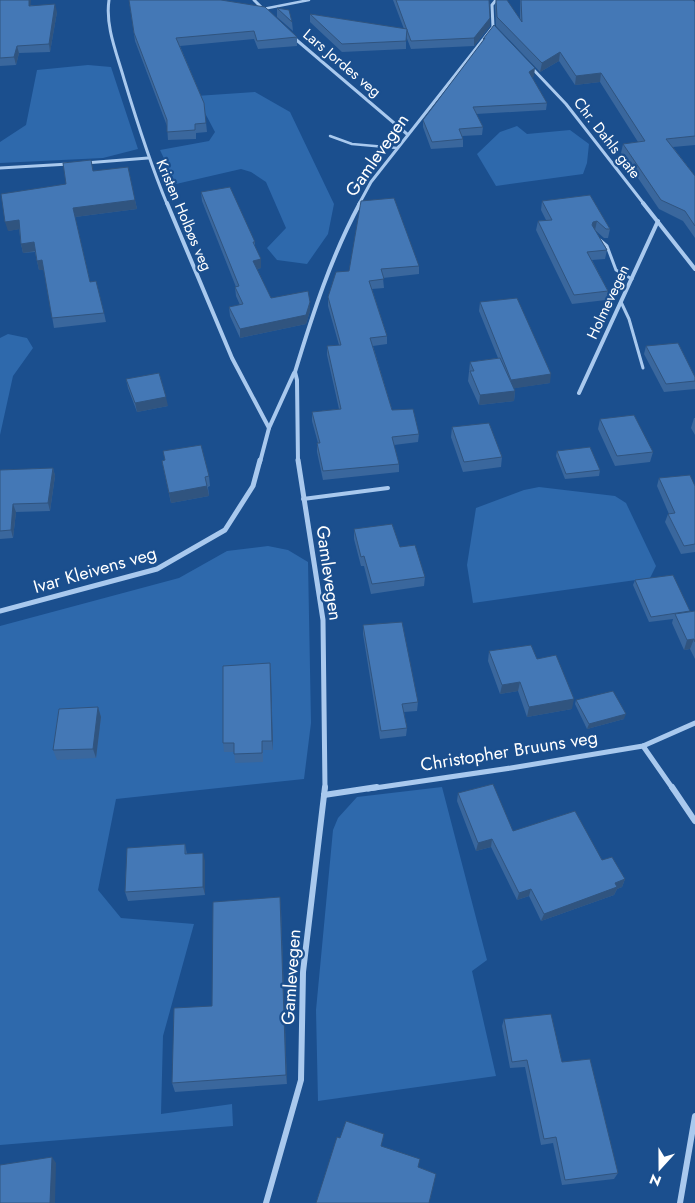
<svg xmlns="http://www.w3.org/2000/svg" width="695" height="1203" viewBox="0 0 695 1203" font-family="Jost,sans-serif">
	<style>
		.green { fill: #2e69ac }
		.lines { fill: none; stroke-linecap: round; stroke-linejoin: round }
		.service-far2 { stroke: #a9c9ee; stroke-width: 2.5 }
		.service-far1 { stroke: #a9c9ee; stroke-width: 3 }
		.service { stroke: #a9c9ee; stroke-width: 4 }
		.minor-far3 { stroke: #a9c9ee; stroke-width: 3 }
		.minor-far2 { stroke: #a9c9ee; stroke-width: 4 }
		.minor-far1 { stroke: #a9c9ee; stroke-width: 5 }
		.minor { stroke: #a9c9ee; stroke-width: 6 }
		.wall { fill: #3a679d }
		.shaded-wall { fill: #30547f }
		.building { fill: #4478b6; stroke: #30547f }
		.labels { text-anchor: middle; stroke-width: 4.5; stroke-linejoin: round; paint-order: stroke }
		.far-street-label { font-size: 15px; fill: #fff; stroke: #1b4f8e }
		.street-label { font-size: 18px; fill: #fff; stroke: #1b4f8e }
	</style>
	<rect width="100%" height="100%" fill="#1b4f8e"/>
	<!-- green -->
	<g class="green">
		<path d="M 88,65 L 111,67 L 138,149 L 103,158 L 0,163 L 0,142 L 26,125 L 37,70 Z"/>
		<path d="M 255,92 L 290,112 L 334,204 L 328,234 L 307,264 L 277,260 L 267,248 L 286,228 L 266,182 L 251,172 L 241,169 L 176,184 L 160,150 L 209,141 L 215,132 L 196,96 Z"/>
		<path d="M 517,126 L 527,134 L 570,130 L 589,144 L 587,163 L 583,174 L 496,186 L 477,154 L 500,132 Z"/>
		<path d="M 8,334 L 27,338 L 33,348 L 13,376 L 0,435 L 0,338 Z"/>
		<path d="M 539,487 L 615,496 L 626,503 L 656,566 L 650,578 L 473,603 L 467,565 L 476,508 L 524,490 Z"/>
		<path d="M 268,546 L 288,550 L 308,562 L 311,723 L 304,779 L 116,799 L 98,890 L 121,918 L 194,924 L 163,1036 L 161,1114 L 232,1104 L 233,1126 L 0,1145 L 0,626 L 179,578 L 227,551 Z"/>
		<path d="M 442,787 L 487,960 L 472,971 L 496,1076 L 318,1101 L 316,1010 L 333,830 L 338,818 L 357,797 Z"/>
	</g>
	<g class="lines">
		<!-- service-far2 -->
		<g class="service-far2">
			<path d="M 263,9 L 309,0"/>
			<path d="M 330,136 L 352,144 L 397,148"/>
		</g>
		<!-- service-far1 -->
		<g class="service-far1">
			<path d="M 600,240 L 607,246 L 616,270 L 632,279"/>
			<path d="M 621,302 L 629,319 L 643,368"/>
		</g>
		<!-- service -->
		<path class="service" d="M 303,499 L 388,488"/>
		<!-- minor-far3 -->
		<g class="minor-far3">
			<path d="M 109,0 C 105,26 117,54 124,79 C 137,122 150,163 167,204"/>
			<path d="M 254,0 L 265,11"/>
			<path d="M 293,37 L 407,134"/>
			<path d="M 531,67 L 566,104 L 644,204"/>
			<path d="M 85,163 L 148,158"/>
			<path d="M 0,168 L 69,164"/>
			<path d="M 359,204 L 371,182 L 493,27 L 492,5 L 496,0"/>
		</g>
		<!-- minor-far2 -->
		<g class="minor-far2">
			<path d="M 167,203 L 232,358 L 269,428"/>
			<path d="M 643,203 L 695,269"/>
			<path d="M 579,393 L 658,221"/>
			<path d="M 260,462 L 269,428 L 294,373"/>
			<path d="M 298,462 L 297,380 L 295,372 C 313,313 331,257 360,203"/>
		</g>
		<!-- minor-far1 -->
		<g class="minor-far1">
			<path d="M 298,460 L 323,620 L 325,789"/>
			<path d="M 0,611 L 157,569 L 225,530 L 253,486 L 260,460"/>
			<path d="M 643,746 L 673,789"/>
			<path d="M 368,789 L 511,768 L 643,746 L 695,723"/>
		</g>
		<!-- minor -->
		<g class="minor">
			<path d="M 672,787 L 695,821"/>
			<path d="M 324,795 L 377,787"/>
			<path d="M 266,1203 L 301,1080 L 303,972 L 325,787"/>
			<path d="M 680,1203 L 695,1116"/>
		</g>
	</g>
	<!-- wall -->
	<g class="wall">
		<path d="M 0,0 L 31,5 L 57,12 L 50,52 L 19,53 L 16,65 L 0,66 Z"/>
		<path d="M 129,0 L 297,37 L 297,46 L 258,49 L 254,39 L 180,46 L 204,103 L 207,132 L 196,133 L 196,139 L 168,140 L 167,126 L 135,41 Z"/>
		<path d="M 393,0 L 489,0 L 490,18 L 490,26 L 474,46 L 411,49 L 406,36 L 406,49 L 342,52 L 310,22 L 310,14 L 404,29 Z"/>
		<path d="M 496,0 L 520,20 L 520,0 L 693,0 L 695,2 L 695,145 L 673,147 L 695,176 L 695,238 L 683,221 L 659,209 L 621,153 L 623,144 L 638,142 L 600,82 L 575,85 L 559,61 L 540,72 L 496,26 L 495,6 Z"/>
		<path d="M 277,8 L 292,22 L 293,31 L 277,17 Z"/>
		<path d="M 494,25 L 534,76 L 532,77 L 547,103 L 546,110 L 476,114 L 483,127 L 482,135 L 462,136 L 463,139 L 463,147 L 431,149 L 423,127 L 423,120 L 483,41 L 483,39 Z"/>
		<path d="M 93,171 L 135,200 L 137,209 L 75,217 L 90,282 L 104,313 L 106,322 L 54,328 L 44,270 L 39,270 L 35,252 L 23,253 L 21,244 L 19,229 L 8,231 L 66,184 Z"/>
		<path d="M 201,192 L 255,242 L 255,247 L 261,268 L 257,269 L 271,298 L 310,311 L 306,324 L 240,338 L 230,316 L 229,307 L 240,305 L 236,296 L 235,287 L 236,287 L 202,201 Z"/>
		<path d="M 590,195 L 610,229 L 608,238 L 604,238 L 595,230 L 607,250 L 605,259 L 592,260 L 608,291 L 606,300 L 572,304 L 536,230 L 538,221 L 546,220 L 541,210 L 542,201 Z"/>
		<path d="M 419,266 L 419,274 L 383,278 L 384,288 L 372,289 L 387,336 L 387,344 L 373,346 L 392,410 L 419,434 L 418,442 L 394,445 L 399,464 L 399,472 L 323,480 L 317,452 L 317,443 L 318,443 L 312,421 L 312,412 L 339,409 L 327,355 L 327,346 L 339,345 L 328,306 L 328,297 L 349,271 Z"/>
		<path d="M 480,302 L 550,383 L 514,388 L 515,391 L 514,401 L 479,405 L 468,381 L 470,362 L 498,358 L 479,311 Z"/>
		<path d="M 646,346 L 695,377 L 695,389 L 664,392 L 644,354 Z"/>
		<path d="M 126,379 L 168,406 L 137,412 L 128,388 Z"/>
		<path d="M 694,418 L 695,418 L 695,435 L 691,428 Z"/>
		<path d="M 600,419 L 653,452 L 650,462 L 615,466 L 598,429 Z"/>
		<path d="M 452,427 L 502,457 L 501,467 L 463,472 L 451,437 Z"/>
		<path d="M 163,451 L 209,476 L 210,486 L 208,487 L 209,496 L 171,503 L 162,461 L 165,460 Z"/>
		<path d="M 557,451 L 600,470 L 599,476 L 565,479 L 556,456 Z"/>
		<path d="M 53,468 L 55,476 L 50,511 L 16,512 L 13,538 L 0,539 L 0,470 Z"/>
		<path d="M 659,478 L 695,486 L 695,552 L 681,554 L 665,522 L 668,514 L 669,514 L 657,486 Z"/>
		<path d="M 354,529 L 400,547 L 425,577 L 424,586 L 371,594 L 364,566 L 361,566 L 354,539 Z"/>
		<path d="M 635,580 L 690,611 L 695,611 L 695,659 L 690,649 L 684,650 L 672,623 L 673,619 L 649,622 L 633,585 Z"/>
		<path d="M 363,625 L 418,702 L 417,711 L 404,712 L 407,728 L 406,736 L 380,739 L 363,634 Z"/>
		<path d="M 489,651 L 537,659 L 572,709 L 527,717 L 518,691 L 500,694 L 488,661 Z"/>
		<path d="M 270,663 L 273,750 L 263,750 L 263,762 L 235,763 L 234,752 L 224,752 L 223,743 Z"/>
		<path d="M 576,700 L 624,719 L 587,729 L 575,704 Z"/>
		<path d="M 98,707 L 101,717 L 96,758 L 57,760 L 53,750 Z"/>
		<path d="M 458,793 L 513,831 L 602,860 L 625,879 L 622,887 L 617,889 L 614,895 L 541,921 L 529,896 L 517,900 L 491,847 L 476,851 L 457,801 Z"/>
		<path d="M 185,844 L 187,854 L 205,861 L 205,895 L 128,901 L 125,892 Z"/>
		<path d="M 281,909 L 287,1084 L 175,1092 L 172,1083 L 212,1006 Z"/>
		<path d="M 504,1019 L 562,1062 L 618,1173 L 614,1179 L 562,1185 L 553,1143 L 541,1145 L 525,1067 L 510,1068 L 502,1026 Z"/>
	</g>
	<!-- shaded-wall -->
	<g class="shaded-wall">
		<path d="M 29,0 L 31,0 L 30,13 L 29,6 Z"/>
		<path d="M 55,4 L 57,12 L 50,52 L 49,44 Z"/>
		<path d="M 490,18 L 490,26 L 474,46 L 474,38 Z"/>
		<path d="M 17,46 L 19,53 L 16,65 L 14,57 Z"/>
		<path d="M 560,52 L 559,61 L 540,72 L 542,63 Z"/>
		<path d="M 535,68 L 534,76 L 528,80 L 529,72 Z"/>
		<path d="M 601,73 L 600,82 L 575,85 L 576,76 Z"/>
		<path d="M 135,200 L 137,209 L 75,217 L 73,208 Z"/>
		<path d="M 19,220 L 21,229 L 8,231 L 5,222 Z"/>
		<path d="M 597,221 L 595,230 L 591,231 L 593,222 Z"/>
		<path d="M 34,242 L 36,251 L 23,253 L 21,244 Z"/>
		<path d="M 261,259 L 261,268 L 254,270 L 253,261 Z"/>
		<path d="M 42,260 L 44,270 L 39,270 L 37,261 Z"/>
		<path d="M 310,302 L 310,311 L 306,324 L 240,338 L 240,329 Z"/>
		<path d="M 551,374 L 550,383 L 510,389 L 511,380 Z"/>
		<path d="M 515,391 L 514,401 L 479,405 L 480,395 Z"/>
		<path d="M 166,397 L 168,406 L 137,412 L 135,403 Z"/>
		<path d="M 53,468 L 55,476 L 50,511 L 48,503 Z"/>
		<path d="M 207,486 L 209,496 L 171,503 L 169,493 Z"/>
		<path d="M 13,504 L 16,512 L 13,538 L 11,530 Z"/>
		<path d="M 694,639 L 690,649 L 684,650 L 687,640 Z"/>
		<path d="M 270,663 L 271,673 L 273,750 L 272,741 Z"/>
		<path d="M 520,682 L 518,691 L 500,694 L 502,685 Z"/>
		<path d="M 574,699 L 572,709 L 527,717 L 529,707 Z"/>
		<path d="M 98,707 L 101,717 L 96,758 L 93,749 Z"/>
		<path d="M 626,714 L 624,719 L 587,729 L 589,724 Z"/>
		<path d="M 492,839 L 491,847 L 476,851 L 478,843 Z"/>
		<path d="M 203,853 L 205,861 L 205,895 L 203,887 Z"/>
		<path d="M 625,879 L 622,887 L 617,889 L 614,895 L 541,921 L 544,914 Z"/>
		<path d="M 531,889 L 529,896 L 517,900 L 519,893 Z"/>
		<path d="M 280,897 L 281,909 L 287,1084 L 286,1075 Z"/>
		<path d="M 52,1157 L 56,1163 L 55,1203 L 50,1203 Z"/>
	</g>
	<!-- building -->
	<g class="building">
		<path d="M 0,0 L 29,0 L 29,6 L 55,4 L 49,44 L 17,46 L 14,57 L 0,58 Z"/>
		<path d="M 129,0 L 221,0 L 265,7 L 296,36 L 297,37 L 257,41 L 254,31 L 176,38 L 204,103 L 206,123 L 195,124 L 195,130 L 167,132 L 167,120 L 134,33 Z"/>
		<path d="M 396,0 L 489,0 L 490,18 L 474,38 L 411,41 Z"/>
		<path d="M 496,0 L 507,0 L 522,22 L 521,0 L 693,0 L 695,2 L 695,136 L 666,139 L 695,176 L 695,226 L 685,211 L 661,200 L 623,144 L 645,141 L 601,73 L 576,76 L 560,52 L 542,63 L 497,17 Z"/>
		<path d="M 277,8 L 289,10 L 292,22 Z"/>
		<path d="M 310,14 L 407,29 L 406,41 L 342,44 Z"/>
		<path d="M 494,25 L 535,68 L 529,72 L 547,103 L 473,107 L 483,127 L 459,129 L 463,139 L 432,142 L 423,120 L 485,38 L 483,39 Z"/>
		<path d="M 91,160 L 93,171 L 128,167 L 135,200 L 73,208 L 90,282 L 96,281 L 104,313 L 52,318 L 42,260 L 37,261 L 34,242 L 21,244 L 19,220 L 5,222 L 1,194 L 66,184 L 63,163 Z"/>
		<path d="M 230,187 L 255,242 L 253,242 L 261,259 L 253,261 L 271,298 L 308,291 L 310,302 L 306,315 L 240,329 L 229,307 L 243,304 L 235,287 L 239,286 L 201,192 Z"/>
		<path d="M 590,195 L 610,229 L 606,229 L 597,221 L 593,222 L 592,225 L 607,250 L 587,252 L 608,291 L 574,295 L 538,221 L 552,220 L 542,201 Z"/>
		<path d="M 394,198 L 419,266 L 381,269 L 384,279 L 369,281 L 387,336 L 370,338 L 392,410 L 413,409 L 419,434 L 392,437 L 399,464 L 323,471 L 317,443 L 320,443 L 312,412 L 341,409 L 327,346 L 341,345 L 328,297 L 336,272 L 349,271 L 361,201 Z"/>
		<path d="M 517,298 L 551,374 L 511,380 L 480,302 Z"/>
		<path d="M 678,343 L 695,377 L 695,381 L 666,384 L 646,346 Z"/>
		<path d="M 500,358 L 515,391 L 480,395 L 470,371 L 474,371 L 470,362 Z"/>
		<path d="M 159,373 L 166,397 L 135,403 L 126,379 Z"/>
		<path d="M 634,415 L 653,452 L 617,456 L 600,419 Z"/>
		<path d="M 489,423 L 502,457 L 464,462 L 452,427 Z"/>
		<path d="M 201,445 L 209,476 L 205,477 L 207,486 L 169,493 L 162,461 L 165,460 L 163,451 Z"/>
		<path d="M 590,447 L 600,470 L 566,474 L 557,451 Z"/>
		<path d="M 53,468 L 48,503 L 13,504 L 11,530 L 0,531 L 0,470 Z"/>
		<path d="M 690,475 L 695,486 L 695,544 L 684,546 L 668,514 L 675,513 L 659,478 Z"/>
		<path d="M 392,524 L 400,547 L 415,545 L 425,577 L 372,584 L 364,556 L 361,557 L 354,529 Z"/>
		<path d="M 673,575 L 690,611 L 651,617 L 635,580 Z"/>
		<path d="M 695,611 L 695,642 L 694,639 L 687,640 L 675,614 Z"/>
		<path d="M 402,622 L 418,702 L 402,704 L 407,728 L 381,731 L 363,625 Z"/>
		<path d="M 531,645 L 537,659 L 556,655 L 574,699 L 529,707 L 520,682 L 502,685 L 489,651 Z"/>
		<path d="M 270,663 L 272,741 L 262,741 L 262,753 L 234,754 L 234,743 L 223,743 L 223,666 Z"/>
		<path d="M 613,691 L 626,714 L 589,724 L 576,700 Z"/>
		<path d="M 98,707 L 93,749 L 53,750 L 59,709 Z"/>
		<path d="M 493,784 L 513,831 L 575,811 L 602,860 L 612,857 L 625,879 L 615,883 L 617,887 L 544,914 L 531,889 L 519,893 L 492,839 L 478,843 L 458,793 Z"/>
		<path d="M 185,844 L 185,854 L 203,853 L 203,887 L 125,892 L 127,848 Z"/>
		<path d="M 280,897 L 286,1075 L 172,1083 L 174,1008 L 212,1006 L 213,902 Z"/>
		<path d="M 551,1014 L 562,1062 L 590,1059 L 618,1173 L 565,1180 L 556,1137 L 544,1139 L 527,1060 L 512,1062 L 504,1019 Z"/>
		<path d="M 346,1121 L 384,1134 L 381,1146 L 420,1159 L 418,1167 L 436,1174 L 429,1203 L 316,1203 L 337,1137 L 340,1138 Z"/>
		<path d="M 52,1157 L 50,1203 L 0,1203 L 0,1165 Z"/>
	</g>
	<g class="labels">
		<!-- far-street labels -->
		<g class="far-street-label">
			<text transform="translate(342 63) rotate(40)" y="5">Lars Jordes veg</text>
			<text transform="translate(607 138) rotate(52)" y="5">Chr. Dahls gate</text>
			<text transform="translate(184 215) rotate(67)" y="5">Kristen Holbøs veg</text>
			<text transform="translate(608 302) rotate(-65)" y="5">Holmevegen</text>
		</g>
		<!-- street labels -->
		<g class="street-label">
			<text transform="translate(377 155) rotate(-55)" y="6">Gamlevegen</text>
			<text transform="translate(95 570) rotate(-16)" y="6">Ivar Kleivens veg</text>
			<text transform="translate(329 573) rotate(82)" y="6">Gamlevegen</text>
			<text transform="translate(509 751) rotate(-9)" y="6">Christopher Bruuns veg</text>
			<text transform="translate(291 977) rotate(-86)" y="6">Gamlevegen</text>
		</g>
	</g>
	<!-- north arrow -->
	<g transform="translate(660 1168) rotate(201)" stroke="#1b4f8e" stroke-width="4" paint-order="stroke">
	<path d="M0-4L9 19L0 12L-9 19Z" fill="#ffffff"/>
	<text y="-8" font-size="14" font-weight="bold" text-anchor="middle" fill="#ffffff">N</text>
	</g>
</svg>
